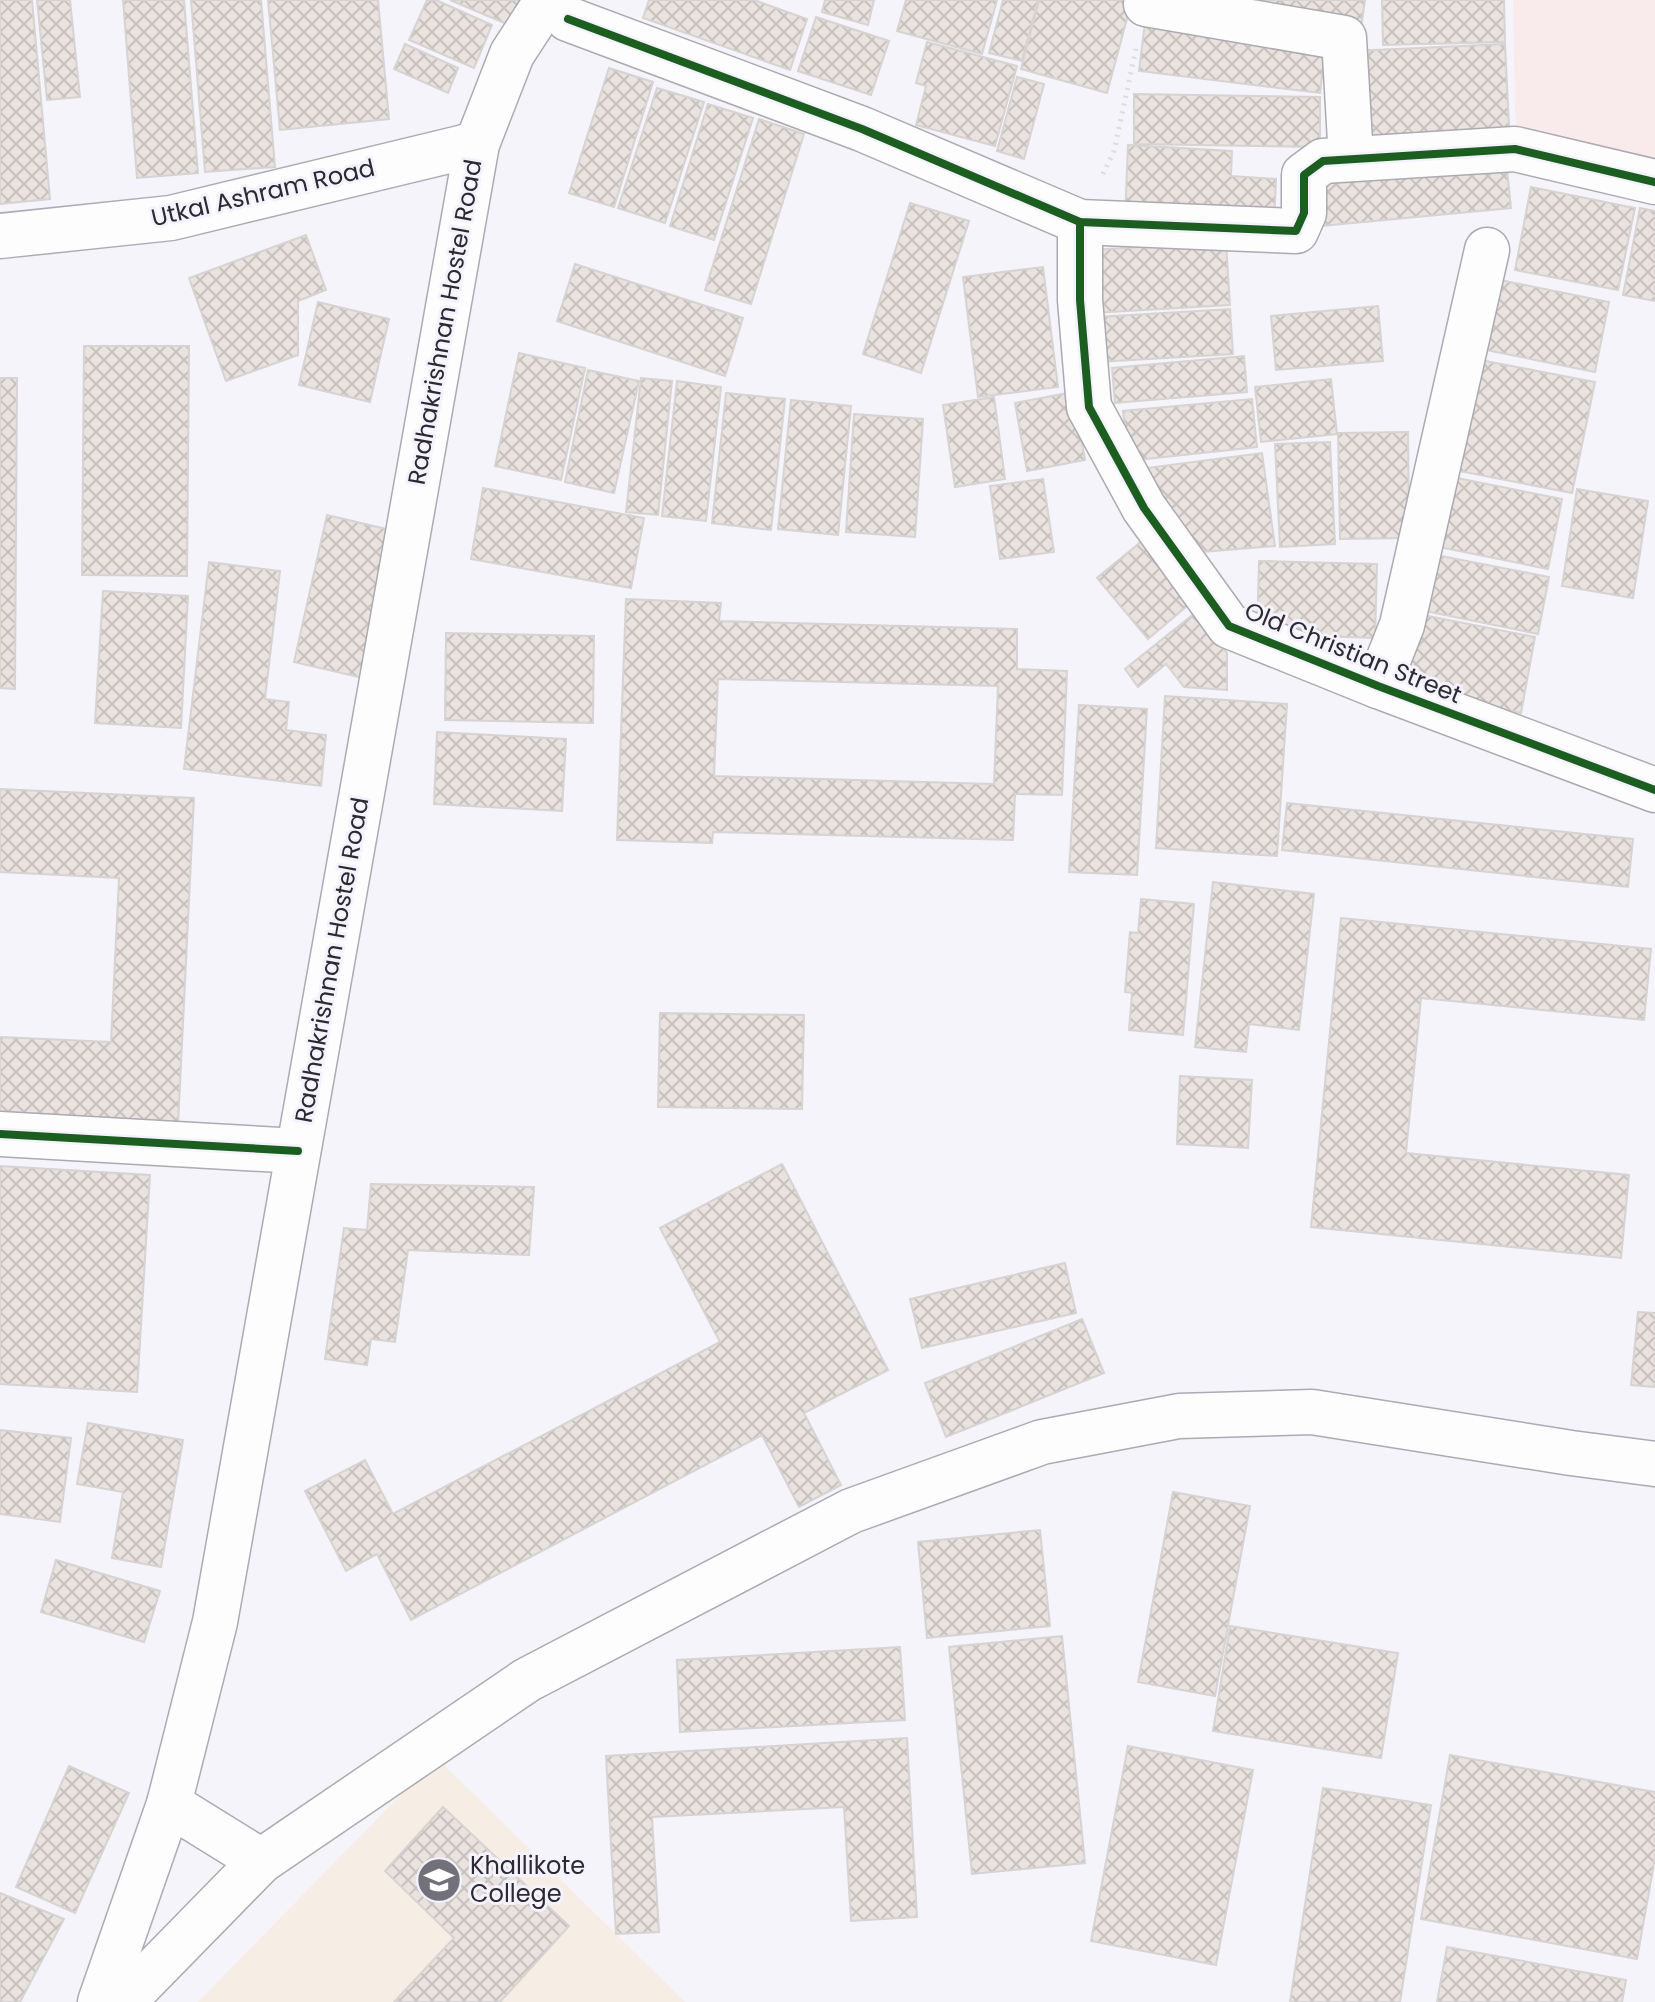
<svg xmlns="http://www.w3.org/2000/svg" width="1655" height="2002" viewBox="0 0 1655 2002" font-family="Poppins,sans-serif">
	<style>
		.education { fill: #f6ede5 }
		.medical { fill: #f9ebeb }
		.building { fill: url(#building-cross-hatch); stroke: #d7d3d2; stroke-width: 2; fill-rule: evenodd }
		.lines { fill: none; stroke-linecap: round; stroke-linejoin: round }
		.minor-casing { stroke: #acaab2; stroke-width: 47 }
		.major-casing { stroke: #acaab2; stroke-width: 47 }
		.path { stroke: #dcdbde; stroke-width: 5; stroke-dasharray: 2 6; stroke-linecap: butt }
		.minor { stroke: #fefdfe; stroke-width: 44 }
		.major { stroke: #fefdfe; stroke-width: 44 }
		.cycleway-casing { stroke: #f4f2fc; stroke-width: 13 }
		.cycleway { stroke: #1b5e20; stroke-width: 8 }
		.labels { text-anchor: middle; stroke-width: 6; stroke-linejoin: round; paint-order: stroke }
		.street-label { font-size: 24px; fill: #2c2933; stroke: #f4f2fc }
		.poi-label { font-size: 24px; fill: #2c2933; stroke: #f4f2fc; text-anchor: start }
	</style>
	<defs>
		<pattern id="building-cross-hatch" width="8" height="8" patternUnits="userSpaceOnUse" patternTransform="scale(2)"><rect width="8" height="8" fill="#e9e2de"/><path d="M0 0l8 8M0 8l8-8" fill="none" stroke="#c8c2bf"/></pattern>
	</defs>
	<rect width="100%" height="100%" fill="#f5f4fa"/>
	<!-- education -->
	<path class="education" d="M 437,1758 L 685,2002 L 198,2002 Z"/>
	<!-- medical -->
	<path class="medical" d="M 1513,0 L 1655,0 L 1655,170 L 1518,139 L 1515,111 Z"/>
	<!-- building -->
	<g class="building">
		<path d="M 0,0 L 32,0 L 50,199 L 0,204 Z"/>
		<path d="M 37,0 L 70,0 L 80,97 L 47,100 Z"/>
		<path d="M 123,0 L 184,0 L 198,173 L 137,178 Z"/>
		<path d="M 191,0 L 261,0 L 275,167 L 205,172 Z"/>
		<path d="M 268,0 L 378,0 L 389,119 L 280,130 Z"/>
		<path d="M 427,0 L 436,0 L 492,25 L 474,68 L 409,40 Z"/>
		<path d="M 450,0 L 528,0 L 516,28 Z"/>
		<path d="M 649,0 L 754,0 L 807,19 L 790,70 L 643,18 Z"/>
		<path d="M 825,0 L 874,0 L 868,25 L 822,12 Z"/>
		<path d="M 906,0 L 997,0 L 982,54 L 897,31 Z"/>
		<path d="M 1003,0 L 1038,0 L 1022,61 L 989,53 Z"/>
		<path d="M 1039,0 L 1132,0 L 1107,93 L 1021,69 Z"/>
		<path d="M 1263,0 L 1365,0 L 1360,35 L 1260,20 Z"/>
		<path d="M 1382,0 L 1504,0 L 1505,42 L 1383,45 Z"/>
		<path d="M 1146,14 L 1327,36 L 1320,93 L 1139,71 Z"/>
		<path d="M 816,17 L 889,41 L 871,95 L 798,71 Z"/>
		<path d="M 927,42 L 1017,66 L 995,146 L 916,125 L 926,86 L 916,83 Z"/>
		<path d="M 405,44 L 458,68 L 448,93 L 394,69 Z"/>
		<path d="M 1505,44 L 1510,146 L 1357,154 L 1352,51 Z"/>
		<path d="M 609,68 L 653,82 L 614,207 L 569,193 Z"/>
		<path d="M 1017,77 L 1044,84 L 1024,159 L 997,151 Z"/>
		<path d="M 657,88 L 704,102 L 665,223 L 618,208 Z"/>
		<path d="M 1134,94 L 1320,97 L 1320,147 L 1134,144 Z"/>
		<path d="M 708,104 L 753,118 L 714,240 L 670,226 Z"/>
		<path d="M 759,119 L 804,134 L 751,304 L 705,290 Z"/>
		<path d="M 1128,145 L 1232,151 L 1231,176 L 1276,179 L 1274,225 L 1125,217 Z"/>
		<path d="M 1506,159 L 1511,208 L 1322,226 L 1316,177 Z"/>
		<path d="M 1531,187 L 1635,208 L 1618,290 L 1515,270 Z"/>
		<path d="M 910,203 L 969,221 L 921,373 L 863,354 Z"/>
		<path d="M 1640,208 L 1655,211 L 1655,301 L 1623,295 Z"/>
		<path d="M 306,235 L 326,290 L 298,301 L 298,355 L 226,381 L 189,278 Z"/>
		<path d="M 1226,242 L 1230,305 L 1094,313 L 1090,250 Z"/>
		<path d="M 575,264 L 743,318 L 725,376 L 557,321 Z"/>
		<path d="M 1043,267 L 1058,387 L 978,397 L 963,277 Z"/>
		<path d="M 1500,280 L 1609,302 L 1595,372 L 1486,350 Z"/>
		<path d="M 318,302 L 389,319 L 370,402 L 299,385 Z"/>
		<path d="M 1378,306 L 1383,361 L 1276,370 L 1271,316 Z"/>
		<path d="M 1230,309 L 1233,354 L 1099,362 L 1097,317 Z"/>
		<path d="M 84,346 L 189,346 L 187,576 L 82,575 Z"/>
		<path d="M 519,353 L 585,368 L 561,480 L 495,466 Z"/>
		<path d="M 1244,356 L 1247,392 L 1115,403 L 1112,368 Z"/>
		<path d="M 1470,358 L 1595,382 L 1572,493 L 1449,469 Z"/>
		<path d="M 588,370 L 639,381 L 614,493 L 565,482 Z"/>
		<path d="M 0,378 L 17,378 L 15,689 L 0,688 Z"/>
		<path d="M 641,378 L 672,381 L 658,515 L 626,512 Z"/>
		<path d="M 1331,379 L 1337,434 L 1261,442 L 1255,387 Z"/>
		<path d="M 677,381 L 721,387 L 706,521 L 662,516 Z"/>
		<path d="M 1073,392 L 1085,460 L 1027,471 L 1015,403 Z"/>
		<path d="M 726,393 L 785,399 L 771,530 L 712,523 Z"/>
		<path d="M 994,397 L 1005,479 L 955,487 L 943,405 Z"/>
		<path d="M 1252,399 L 1257,447 L 1128,461 L 1123,411 Z"/>
		<path d="M 791,400 L 851,406 L 838,535 L 778,529 Z"/>
		<path d="M 854,414 L 923,419 L 915,537 L 846,532 Z"/>
		<path d="M 1408,432 L 1409,538 L 1340,539 L 1338,433 Z"/>
		<path d="M 1330,442 L 1335,544 L 1280,547 L 1275,444 Z"/>
		<path d="M 1262,453 L 1275,546 L 1190,553 L 1139,469 Z"/>
		<path d="M 1447,476 L 1562,499 L 1548,569 L 1434,546 Z"/>
		<path d="M 1043,479 L 1054,552 L 1000,559 L 990,486 Z"/>
		<path d="M 483,488 L 644,518 L 631,588 L 471,559 Z"/>
		<path d="M 1577,489 L 1648,501 L 1633,598 L 1562,586 Z"/>
		<path d="M 327,515 L 395,531 L 363,678 L 294,662 Z"/>
		<path d="M 1148,536 L 1199,596 L 1148,639 L 1097,578 Z"/>
		<path d="M 1431,554 L 1549,577 L 1538,634 L 1420,610 Z"/>
		<path d="M 1259,561 L 1377,564 L 1375,638 L 1257,634 Z"/>
		<path d="M 209,562 L 280,571 L 265,699 L 289,702 L 286,730 L 326,735 L 321,786 L 184,769 Z"/>
		<path d="M 103,591 L 188,596 L 181,728 L 95,723 Z"/>
		<path d="M 626,599 L 721,603 L 719,621 L 1017,629 L 1017,669 L 1067,671 L 1062,795 L 1015,794 L 1013,840 L 713,832 L 712,843 L 617,840 ZM 718,679 L 998,686 L 994,784 L 714,776 Z"/>
		<path d="M 1195,613 L 1227,653 L 1227,690 L 1184,687 L 1166,664 L 1138,687 L 1125,669 Z"/>
		<path d="M 1418,614 L 1535,637 L 1521,713 L 1402,689 Z"/>
		<path d="M 446,633 L 594,636 L 593,723 L 445,720 Z"/>
		<path d="M 1165,696 L 1287,704 L 1277,856 L 1156,848 Z"/>
		<path d="M 1079,705 L 1147,709 L 1137,875 L 1069,872 Z"/>
		<path d="M 437,732 L 566,739 L 562,811 L 434,804 Z"/>
		<path d="M 0,789 L 194,798 L 178,1125 L 0,1116 L 0,1037 L 111,1042 L 119,878 L 0,872 Z"/>
		<path d="M 1287,803 L 1633,839 L 1628,887 L 1282,850 Z"/>
		<path d="M 1213,882 L 1314,894 L 1299,1030 L 1249,1024 L 1246,1052 L 1195,1047 Z"/>
		<path d="M 1141,899 L 1194,904 L 1183,1035 L 1129,1030 L 1132,993 L 1125,992 L 1130,932 L 1138,933 Z"/>
		<path d="M 1341,918 L 1651,949 L 1644,1020 L 1421,998 L 1406,1153 L 1629,1175 L 1621,1258 L 1311,1227 Z"/>
		<path d="M 660,1013 L 804,1015 L 802,1109 L 658,1107 Z"/>
		<path d="M 1180,1076 L 1252,1080 L 1248,1148 L 1177,1144 Z"/>
		<path d="M 782,1164 L 888,1370 L 804,1413 L 841,1485 L 799,1507 L 762,1435 L 411,1620 L 377,1554 L 346,1571 L 305,1491 L 365,1460 L 393,1514 L 720,1342 L 660,1228 Z"/>
		<path d="M 0,1166 L 150,1175 L 137,1392 L 0,1384 Z"/>
		<path d="M 371,1184 L 534,1187 L 529,1255 L 408,1250 L 395,1342 L 371,1339 L 367,1365 L 325,1359 L 344,1228 L 367,1230 Z"/>
		<path d="M 1065,1263 L 1076,1313 L 922,1348 L 910,1299 Z"/>
		<path d="M 1638,1312 L 1655,1313 L 1655,1387 L 1631,1385 Z"/>
		<path d="M 1082,1319 L 1104,1373 L 946,1437 L 925,1383 Z"/>
		<path d="M 88,1423 L 183,1440 L 161,1567 L 112,1558 L 123,1492 L 77,1484 Z"/>
		<path d="M 0,1430 L 71,1438 L 60,1522 L 0,1514 Z"/>
		<path d="M 1173,1492 L 1250,1506 L 1215,1696 L 1138,1682 Z"/>
		<path d="M 1040,1530 L 1050,1626 L 927,1638 L 918,1542 Z"/>
		<path d="M 56,1560 L 160,1591 L 144,1642 L 41,1612 Z"/>
		<path d="M 1230,1626 L 1398,1653 L 1381,1758 L 1213,1731 Z"/>
		<path d="M 1062,1636 L 1085,1863 L 972,1874 L 949,1647 Z"/>
		<path d="M 900,1647 L 905,1720 L 680,1732 L 677,1660 Z"/>
		<path d="M 907,1738 L 917,1917 L 851,1921 L 844,1807 L 652,1817 L 659,1932 L 616,1934 L 606,1756 Z"/>
		<path d="M 1128,1746 L 1253,1770 L 1216,1965 L 1091,1941 Z"/>
		<path d="M 1450,1755 L 1655,1792 L 1655,1858 L 1637,1959 L 1421,1919 Z"/>
		<path d="M 69,1766 L 129,1793 L 75,1913 L 16,1887 Z"/>
		<path d="M 1323,1788 L 1431,1805 L 1400,2002 L 1290,2002 Z"/>
		<path d="M 443,1807 L 569,1926 L 500,2002 L 394,2002 L 454,1938 L 385,1871 Z"/>
		<path d="M 0,1893 L 64,1919 L 20,2002 L 0,2002 Z"/>
		<path d="M 1447,1947 L 1626,1980 L 1622,2002 L 1437,2002 Z"/>
	</g>
	<g class="lines">
		<!-- minor casing -->
		<g class="minor-casing">
			<g id="minor">
				<path d="M 1147,0 L 1146,4 L 1344,38 L 1351,159"/>
				<path d="M 568,19 L 862,129 L 1080,222 L 1296,231 L 1304,213 L 1304,175 L 1323,161 L 1515,149 L 1655,182"/>
				<path d="M 1080,222 L 1080,300 L 1089,407 L 1144,508 L 1229,626 L 1378,686 L 1655,790"/>
				<path d="M 1378,686 L 1402,625 L 1487,250"/>
				<path d="M 0,1134 L 298,1151"/>
			</g>
		</g>
		<!-- major casing -->
		<g class="major-casing">
			<g id="major">
				<path d="M 0,236 L 171,218 L 477,144"/>
				<path d="M 169,1804 L 261,1861"/>
				<path d="M 100,2002 L 169,1804 L 215,1622 L 477,144 L 512,54 L 547,0"/>
				<path d="M 123,2002 L 261,1861 L 527,1680 L 851,1511 L 1042,1442 L 1179,1416 L 1312,1412 L 1571,1453 L 1655,1464"/>
			</g>
		</g>
		<!-- path -->
		<path class="path" d="M 1103,174 L 1114,151 L 1136,49"/>
		<!-- minor -->
		<use href="#minor" class="minor"/>
		<!-- major -->
		<use href="#major" class="major"/>
		<!-- cycleway casing -->
		<g class="cycleway-casing">
			<g id="cycleway">
				<path d="M 568,19 L 862,129 L 1080,222 L 1296,231 L 1304,213 L 1304,175 L 1323,161 L 1515,149 L 1655,182"/>
				<path d="M 1080,222 L 1080,300 L 1089,407 L 1144,508 L 1229,626 L 1378,686 L 1655,790"/>
				<path d="M 0,1134 L 298,1151"/>
			</g>
		</g>
		<!-- cycleway -->
		<use href="#cycleway" class="cycleway"/>
	</g>
	<!-- icons -->
	<defs>
		<g id="university-disc" transform="scale(2.3)"><circle r="9.5" fill="#727079" stroke="#f4f2fc"/><path d="M0-5L7-2L0 1L-7-2ZM-4 1L0 2.5L4 1V4Q0 6-4 4Z" fill="#fff"/></g>
	</defs>
	<g fill-rule="evenodd">
		<use href="#university-disc" x="439" y="1880"/>
	</g>
	<g class="labels">
		<!-- street labels -->
		<g class="street-label">
			<text transform="translate(263 193) rotate(-13)" y="8">Utkal Ashram Road</text>
			<text transform="translate(445 322) rotate(-80)" y="8">Radhakrishnan Hostel Road</text>
			<text transform="translate(1353 653) rotate(22)" y="8">Old Christian Street</text>
			<text transform="translate(332 960) rotate(-80)" y="8">Radhakrishnan Hostel Road</text>
		</g>
		<!-- poi labels -->
		<g class="poi-label">
			<text x="470" y="1874">Khallikote<tspan x="470" dy="28">College</tspan></text>
		</g>
	</g>
</svg>
